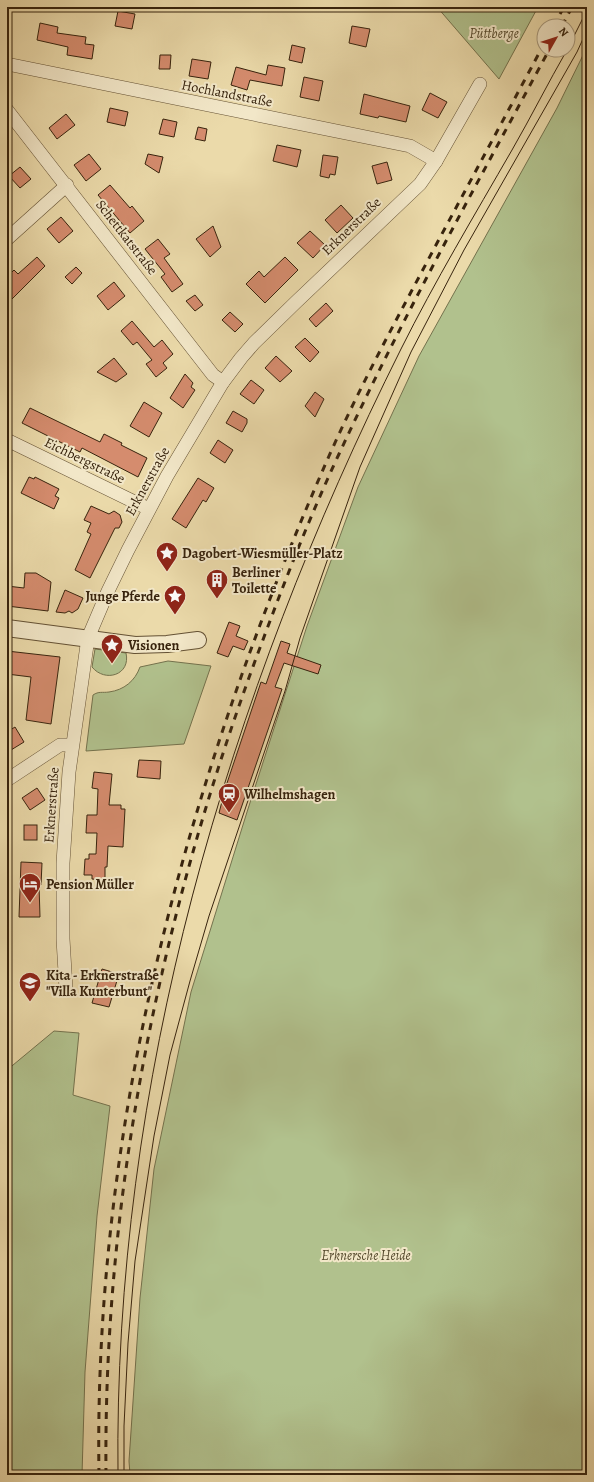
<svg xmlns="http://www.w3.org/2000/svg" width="594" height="1482" viewBox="0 0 594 1482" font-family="Alegreya,serif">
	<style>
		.green { fill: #b1c18d; stroke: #74724d }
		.building { fill: #d58c6e; stroke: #37230d }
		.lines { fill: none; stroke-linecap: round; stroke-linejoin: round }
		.minor-casing { stroke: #645134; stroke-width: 14 }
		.tertiary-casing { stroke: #645134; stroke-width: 18 }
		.minor { stroke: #f2e7c8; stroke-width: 13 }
		.tertiary { stroke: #f2e7c8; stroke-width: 16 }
		.tram { stroke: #37230d; stroke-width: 1 }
		.rail { stroke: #37230d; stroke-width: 3; stroke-dasharray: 7 7; stroke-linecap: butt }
		.labels { text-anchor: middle; stroke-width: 4; stroke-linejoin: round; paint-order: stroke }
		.park-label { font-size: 14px; font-style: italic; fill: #564a2d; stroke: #f2e7c8 }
		.street-label { font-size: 14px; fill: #37230d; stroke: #f2e7c8 }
		.poi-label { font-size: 14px; font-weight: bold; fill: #37230d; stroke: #f2e7c8; text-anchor: start }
	</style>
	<rect width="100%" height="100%" fill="#ebdaaa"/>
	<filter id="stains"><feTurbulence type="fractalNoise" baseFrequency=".005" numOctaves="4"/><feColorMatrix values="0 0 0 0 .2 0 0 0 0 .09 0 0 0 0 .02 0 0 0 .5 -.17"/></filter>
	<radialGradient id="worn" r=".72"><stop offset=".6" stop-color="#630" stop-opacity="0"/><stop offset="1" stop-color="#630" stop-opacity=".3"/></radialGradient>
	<!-- green -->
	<g class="green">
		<path d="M 437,7 L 538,7 L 499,79 Z"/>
		<path d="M 587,47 L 587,1475 L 130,1475 L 129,1461 L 140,1298 L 154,1169 L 191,992 L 247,812 L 307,626 L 358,487 L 419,356 L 557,108 Z"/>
		<path d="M 95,649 L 126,653 C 131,675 105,683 92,667 Z"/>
		<path d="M 168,661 L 211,666 L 184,744 L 86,751 L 93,695 C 99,691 102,693 109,692 C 124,690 135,681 140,667 Z"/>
		<path d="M 54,1031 L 79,1033 L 73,1095 L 110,1106 L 97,1216 L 85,1372 L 82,1475 L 7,1475 L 7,1070 Z"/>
	</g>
	<!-- building -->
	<g class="building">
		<path d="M 118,11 L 135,14 L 132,29 L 115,26 Z"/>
		<path d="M 40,23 L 58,27 L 57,33 L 86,37 L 85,44 L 94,45 L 92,59 L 67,55 L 68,47 L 37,40 Z"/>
		<path d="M 352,26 L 370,29 L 366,47 L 349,43 Z"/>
		<path d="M 292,45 L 305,48 L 302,63 L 289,60 Z"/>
		<path d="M 160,55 L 171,55 L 170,69 L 159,69 Z"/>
		<path d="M 192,59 L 211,62 L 208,79 L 189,76 Z"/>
		<path d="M 268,65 L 285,68 L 282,86 L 250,80 L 247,90 L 231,85 L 236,67 L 266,75 Z"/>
		<path d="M 304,77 L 323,81 L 319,101 L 300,97 Z"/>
		<path d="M 430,93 L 447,102 L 438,118 L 422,110 Z"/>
		<path d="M 364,94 L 410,106 L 406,122 L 379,116 L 378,118 L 360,114 Z"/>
		<path d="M 110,108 L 128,112 L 125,126 L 107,122 Z"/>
		<path d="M 66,114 L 75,125 L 57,139 L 49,128 Z"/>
		<path d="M 163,119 L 177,122 L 174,137 L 159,134 Z"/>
		<path d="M 198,127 L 207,129 L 205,141 L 195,139 Z"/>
		<path d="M 277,145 L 301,150 L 297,167 L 273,161 Z"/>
		<path d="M 89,154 L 101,169 L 86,181 L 74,165 Z"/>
		<path d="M 148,154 L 163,157 L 159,173 L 145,164 Z"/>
		<path d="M 323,155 L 338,157 L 335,175 L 330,174 L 329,178 L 320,176 Z"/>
		<path d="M 387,162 L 392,180 L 377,184 L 372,166 Z"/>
		<path d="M 20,167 L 31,179 L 20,188 L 9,176 Z"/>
		<path d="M 110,185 L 130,208 L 132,206 L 144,221 L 130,233 L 98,195 Z"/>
		<path d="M 341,205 L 353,218 L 337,233 L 325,220 Z"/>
		<path d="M 61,217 L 73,231 L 59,243 L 47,229 Z"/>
		<path d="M 213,226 L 221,247 L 210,257 L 196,239 Z"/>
		<path d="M 310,231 L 325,245 L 313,258 L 297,243 Z"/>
		<path d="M 158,239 L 170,254 L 164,258 L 183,284 L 172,292 L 161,277 L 165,274 L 145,249 Z"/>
		<path d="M 37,257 L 45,266 L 12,299 L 7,294 L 7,277 L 14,270 L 18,274 Z"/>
		<path d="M 285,257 L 298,270 L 265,303 L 246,284 L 259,271 L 264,277 Z"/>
		<path d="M 76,267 L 82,273 L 72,284 L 65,277 Z"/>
		<path d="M 114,282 L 125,296 L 108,310 L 97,296 Z"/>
		<path d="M 195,295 L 203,305 L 195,311 L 186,301 Z"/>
		<path d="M 326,303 L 333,311 L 316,327 L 309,319 Z"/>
		<path d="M 230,312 L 243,324 L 235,332 L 222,320 Z"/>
		<path d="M 132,321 L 154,347 L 162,340 L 173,354 L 163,363 L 167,368 L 156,377 L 146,364 L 152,360 L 137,342 L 133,345 L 121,331 Z"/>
		<path d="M 305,338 L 319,352 L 310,362 L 295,347 Z"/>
		<path d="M 276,356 L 292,371 L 280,382 L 265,368 Z"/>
		<path d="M 114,358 L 127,374 L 116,382 L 97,372 Z"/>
		<path d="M 185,374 L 193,383 L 191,387 L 195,390 L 183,408 L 170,398 Z"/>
		<path d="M 251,380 L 264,390 L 254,404 L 240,394 Z"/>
		<path d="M 315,392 L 324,399 L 315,417 L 305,406 Z"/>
		<path d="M 144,402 L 162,413 L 149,437 L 130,426 Z"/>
		<path d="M 30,408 L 100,442 L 104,434 L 122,443 L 121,445 L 147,458 L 138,477 L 82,448 L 80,452 L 22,423 Z"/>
		<path d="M 233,411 L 247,419 L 247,423 L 242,432 L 226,423 Z"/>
		<path d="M 218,440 L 233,450 L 225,463 L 210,453 Z"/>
		<path d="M 29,477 L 34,479 L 35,477 L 59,489 L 55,496 L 59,498 L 54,509 L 21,493 Z"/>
		<path d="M 198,478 L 214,488 L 206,502 L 203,500 L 186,528 L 172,519 Z"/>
		<path d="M 91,506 L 109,514 L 114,511 L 120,515 L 122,522 L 119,528 L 115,528 L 90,578 L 75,570 L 91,534 L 87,532 L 91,523 L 84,520 Z"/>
		<path d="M 25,573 L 36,573 L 51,582 L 48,611 L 7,606 L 7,586 L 24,588 Z"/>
		<path d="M 65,590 L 83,598 L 78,609 L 72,613 L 69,611 L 65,613 L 56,612 Z"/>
		<path d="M 229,622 L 240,626 L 236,636 L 248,641 L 244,650 L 233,646 L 228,657 L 217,653 Z"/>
		<path d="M 281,641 L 290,644 L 287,653 L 321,665 L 318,674 L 284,663 L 275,687 L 282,689 L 237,820 L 219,813 L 226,786 L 261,682 L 266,684 Z"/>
		<path d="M 7,651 L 60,657 L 51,724 L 26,720 L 31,677 L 7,674 Z"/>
		<path d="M 15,727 L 24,742 L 11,750 L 7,744 L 7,732 Z"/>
		<path d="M 139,760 L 161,761 L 160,779 L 137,777 Z"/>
		<path d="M 94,772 L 112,774 L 109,805 L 121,805 L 121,809 L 125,809 L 123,847 L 108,846 L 107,867 L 105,867 L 105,880 L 92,879 L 92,875 L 84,875 L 85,859 L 89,859 L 89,854 L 96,854 L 97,833 L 86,833 L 87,815 L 97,815 L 98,789 L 92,788 Z"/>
		<path d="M 37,788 L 45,800 L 30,810 L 22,798 Z"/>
		<rect x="24" y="825" width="13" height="15"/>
		<path d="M 21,862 L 42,863 L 41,885 L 39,885 L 40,917 L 19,917 Z"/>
		<path d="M 102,969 L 119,974 L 109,1007 L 92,1003 Z"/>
	</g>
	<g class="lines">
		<!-- minor casing -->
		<g class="minor-casing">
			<g id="minor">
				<path d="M 7,64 L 410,146 L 436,161"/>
				<path d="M 7,110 L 213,375 L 223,382"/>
				<path d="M 7,239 L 67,185"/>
				<path d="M 7,440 L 149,509"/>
				<path d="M 7,780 L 60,745 L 72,745"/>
				<path d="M 66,989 L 63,939 L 63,863 L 69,772 L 88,638 L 108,591 L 128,550 L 167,476 L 223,382 L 241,358 L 254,343 L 295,303 L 420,184 L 436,161 L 480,84"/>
			</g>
		</g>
		<!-- tertiary casing -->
		<g class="tertiary-casing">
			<path id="tertiary" d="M 7,628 L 135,645 L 167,644 L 198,640"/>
		</g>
		<!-- minor -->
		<use href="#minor" class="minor"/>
		<!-- tertiary -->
		<use href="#tertiary" class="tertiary"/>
		<!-- tram -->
		<g class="tram">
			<path d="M 568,48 L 587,10"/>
			<path d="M 118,1475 C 113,1084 227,697 401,349 C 435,281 474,216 512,150 C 531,117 548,83 567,50"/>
			<path d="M 124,1475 L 124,1426 L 128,1343 L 135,1261 L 154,1136 L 170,1055 L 190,981 L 209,916 L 285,691 L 300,638 L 360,467 L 411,352 L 464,250 L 577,52 L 587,30"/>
		</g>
		<!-- rail -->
		<g class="rail">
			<path d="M 553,26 L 564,7"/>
			<path d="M 562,26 L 572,7"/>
			<path d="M 99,1475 C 93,1123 188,776 329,456 C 361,384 399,315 436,245 C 472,178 508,111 544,44"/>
			<path d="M 106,1475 C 103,1189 163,904 264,637 C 287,575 311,514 339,454 C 403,316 477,184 549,50"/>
		</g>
	</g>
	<!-- icons -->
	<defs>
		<g id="sight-pin" transform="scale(1.15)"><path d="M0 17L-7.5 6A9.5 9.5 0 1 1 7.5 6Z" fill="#8f2418" stroke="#f2e7c8"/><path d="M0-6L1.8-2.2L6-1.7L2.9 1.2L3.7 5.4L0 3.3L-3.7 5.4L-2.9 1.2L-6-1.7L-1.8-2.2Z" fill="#fff"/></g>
		<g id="building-pin" transform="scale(1.15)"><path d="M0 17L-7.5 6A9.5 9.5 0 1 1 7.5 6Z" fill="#8f2418" stroke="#f2e7c8"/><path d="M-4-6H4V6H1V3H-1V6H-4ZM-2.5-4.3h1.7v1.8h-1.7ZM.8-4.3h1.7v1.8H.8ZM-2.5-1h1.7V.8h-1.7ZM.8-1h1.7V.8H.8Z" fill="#fff"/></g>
		<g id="station-pin" transform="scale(1.15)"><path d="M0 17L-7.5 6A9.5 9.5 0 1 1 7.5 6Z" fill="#8f2418" stroke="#f2e7c8"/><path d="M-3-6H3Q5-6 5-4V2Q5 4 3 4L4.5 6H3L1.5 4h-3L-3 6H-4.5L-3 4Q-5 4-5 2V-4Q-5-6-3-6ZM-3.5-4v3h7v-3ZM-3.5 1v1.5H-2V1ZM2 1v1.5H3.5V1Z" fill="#fff"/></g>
		<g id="hotel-pin" transform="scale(1.15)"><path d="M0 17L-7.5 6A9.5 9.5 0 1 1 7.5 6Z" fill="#8f2418" stroke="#f2e7c8"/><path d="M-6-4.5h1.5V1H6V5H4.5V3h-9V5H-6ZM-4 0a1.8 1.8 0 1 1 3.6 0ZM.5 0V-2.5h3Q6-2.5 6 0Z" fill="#fff"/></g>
		<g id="school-pin" transform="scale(1.15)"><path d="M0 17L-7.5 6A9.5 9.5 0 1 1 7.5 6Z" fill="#8f2418" stroke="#f2e7c8"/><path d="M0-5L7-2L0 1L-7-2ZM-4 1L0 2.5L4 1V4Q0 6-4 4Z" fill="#fff"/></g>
	</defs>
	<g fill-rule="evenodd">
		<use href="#sight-pin" x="167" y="553"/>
		<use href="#building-pin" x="217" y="580"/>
		<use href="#sight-pin" x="175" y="596"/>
		<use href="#sight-pin" x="112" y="645"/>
		<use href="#station-pin" x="229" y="794"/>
		<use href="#hotel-pin" x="30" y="884"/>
		<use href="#school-pin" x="30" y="983"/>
	</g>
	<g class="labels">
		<!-- park labels -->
		<g class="park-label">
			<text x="494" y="38">Püttberge</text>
			<text x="366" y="1260">Erknersche Heide</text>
		</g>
		<!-- street labels -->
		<g class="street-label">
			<text transform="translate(227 93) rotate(11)" y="5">Hochlandstraße</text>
			<text transform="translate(351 226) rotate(-44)" y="5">Erknerstraße</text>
			<text transform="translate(127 237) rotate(52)" y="5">Schettkatstraße</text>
			<text transform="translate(85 460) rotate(26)" y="5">Eichbergstraße</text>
			<text transform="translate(147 481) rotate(-61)" y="5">Erknerstraße</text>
			<text transform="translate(51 805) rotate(-86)" y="5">Erknerstraße</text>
		</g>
		<!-- poi labels -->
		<g class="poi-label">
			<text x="182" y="558">Dagobert-Wiesmüller-Platz</text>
			<text x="232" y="577">Berliner<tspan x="232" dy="16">Toilette</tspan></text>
			<text x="160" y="601" text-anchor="end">Junge Pferde</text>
			<text x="128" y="650">Visionen</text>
			<text x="244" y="799">Wilhelmshagen</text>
			<text x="46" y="889">Pension Müller</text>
			<text x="46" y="980">Kita - Erknerstraße<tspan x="46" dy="16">"Villa Kunterbunt"</tspan></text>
		</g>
	</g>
	<!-- margin -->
	<rect width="594" height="1482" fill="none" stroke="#ebdaaa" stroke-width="24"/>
	<rect x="8" y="8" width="578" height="1466" fill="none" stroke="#37230d" stroke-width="2"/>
	<rect x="12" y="12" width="570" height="1458" fill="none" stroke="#37230d"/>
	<!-- north arrow -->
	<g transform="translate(556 38) rotate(51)"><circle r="19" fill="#f2e7c8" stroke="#a7997d"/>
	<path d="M0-3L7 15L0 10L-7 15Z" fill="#8f2418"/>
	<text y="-6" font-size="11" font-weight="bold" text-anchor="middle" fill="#37230d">N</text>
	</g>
	<rect width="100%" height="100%" filter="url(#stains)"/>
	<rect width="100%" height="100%" fill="url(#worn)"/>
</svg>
